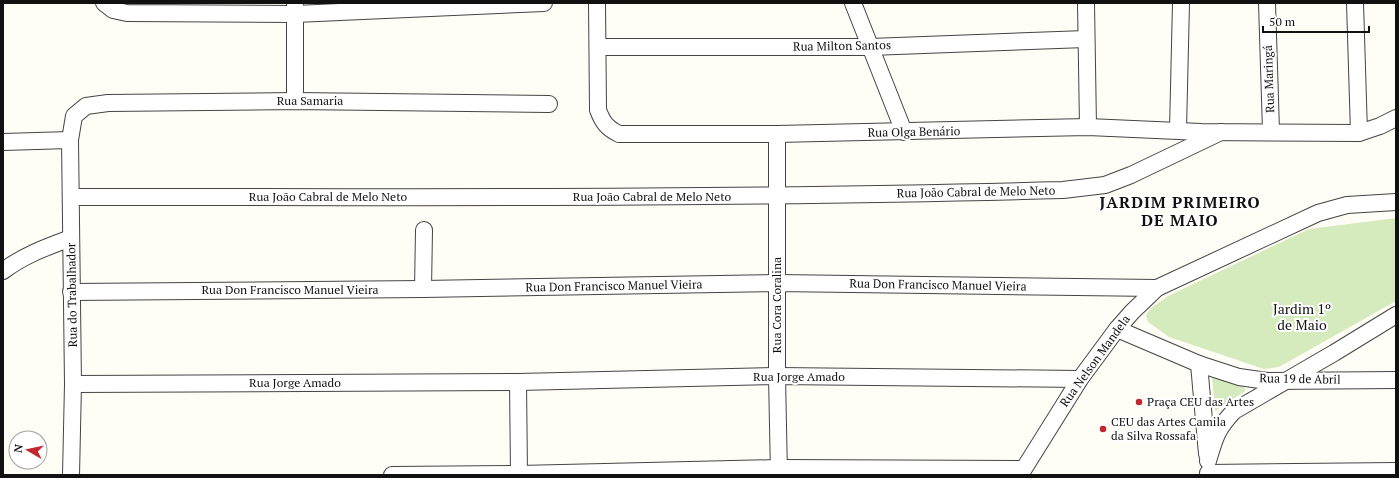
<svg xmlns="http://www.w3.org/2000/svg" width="1399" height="478" viewBox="0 0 1399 478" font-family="'PT Serif',serif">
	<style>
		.green { fill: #d5ebbd }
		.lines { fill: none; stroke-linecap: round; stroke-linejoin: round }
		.street-casing { stroke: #444; stroke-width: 18 }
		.street { stroke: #fff; stroke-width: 16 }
		.poi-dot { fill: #c4262e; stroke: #fff; stroke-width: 1.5 }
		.labels { text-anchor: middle; stroke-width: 4; stroke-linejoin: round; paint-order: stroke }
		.street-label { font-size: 12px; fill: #111; stroke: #fff }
		.poi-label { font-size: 12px; fill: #111; stroke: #fff; text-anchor: start }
		.quarter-label { font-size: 14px; fill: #111; stroke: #fff }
		.district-label { font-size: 16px; font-weight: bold; letter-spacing: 1px; fill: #111; stroke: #fff }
	</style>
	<rect width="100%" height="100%" fill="#fffdf5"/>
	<!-- green -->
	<g class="green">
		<path d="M 1396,218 L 1396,301 L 1279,367 L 1264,369 L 1169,337 L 1148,322 L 1146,315 L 1151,308 L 1168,296 L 1309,229 Z"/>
		<path d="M 1212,376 L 1241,386 L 1246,389 L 1244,392 L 1215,411 Z"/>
	</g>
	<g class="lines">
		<!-- street casing -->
		<g class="street-casing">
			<g id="street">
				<path d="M 104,3 L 113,10 L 127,13 L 295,14 L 544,3"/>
				<path d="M 597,3 L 598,110 C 603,123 607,128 619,134 L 777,134 L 1088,127 L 1201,132 L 1359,133 L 1380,126 L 1396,118"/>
				<path d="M 853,3 L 904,132"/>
				<path d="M 1086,3 L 1088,127"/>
				<path d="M 1267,3 L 1271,131"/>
				<path d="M 1355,3 L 1359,133"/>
				<path d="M 295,5 L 295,101"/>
				<path d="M 598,47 L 870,47 L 1086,39"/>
				<path d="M 1178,130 L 1181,3"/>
				<path d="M 777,134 L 777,376 L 779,475"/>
				<path d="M 3,142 L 70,140"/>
				<path d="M 71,197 C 402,197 732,199 1063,190 L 1105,185 L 1131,175 L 1221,132"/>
				<path d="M 3,271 C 24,255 47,247 71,238"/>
				<path d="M 423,289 L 424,230"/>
				<path d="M 71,292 L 423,289 L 777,283 L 1157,288"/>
				<path d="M 1117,329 L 1199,364 L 1239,377 L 1267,381 L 1396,380"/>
				<path d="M 1199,364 L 1207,454"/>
				<path d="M 518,382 L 519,475"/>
				<path d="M 73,384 L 518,382 L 777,376 L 1080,379"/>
				<path d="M 1208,461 C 1215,437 1217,429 1234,411 L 1334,353 L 1396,315"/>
				<path d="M 1208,473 L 1396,471"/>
				<path d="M 71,475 L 73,384 L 70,140 L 74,116 L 86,106 L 108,103 L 295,101 L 549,104"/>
				<path d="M 392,475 L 519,474 L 779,468 L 1023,469"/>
				<path d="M 1020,475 L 1080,379 L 1117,329 L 1132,312 L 1157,288 L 1318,213 L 1347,205 L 1396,202"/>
			</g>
		</g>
		<!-- street -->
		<use href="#street" class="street"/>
	</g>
	<!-- markers -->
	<g class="poi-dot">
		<circle cx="1139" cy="402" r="4"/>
		<circle cx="1103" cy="429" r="4"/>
	</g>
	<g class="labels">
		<!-- street labels -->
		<g class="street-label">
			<text transform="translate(842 46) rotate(-1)" y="4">Rua Milton Santos</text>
			<text transform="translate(1269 79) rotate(-92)" y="4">Rua Maringá</text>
			<text x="310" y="105">Rua Samaria</text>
			<text transform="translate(914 132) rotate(-1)" y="4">Rua Olga Benário</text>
			<text transform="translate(976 192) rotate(-1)" y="4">Rua João Cabral de Melo Neto</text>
			<text x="328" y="201">Rua João Cabral de Melo Neto</text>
			<text x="652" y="201">Rua João Cabral de Melo Neto</text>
			<text transform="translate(938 285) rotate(1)" y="4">Rua Don Francisco Manuel Vieira</text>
			<text transform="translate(614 286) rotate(-1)" y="4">Rua Don Francisco Manuel Vieira</text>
			<text x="290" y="294">Rua Don Francisco Manuel Vieira</text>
			<text transform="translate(72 295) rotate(-91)" y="4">Rua do Trabalhador</text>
			<text transform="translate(777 305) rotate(-90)" y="4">Rua Cora Coralina</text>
			<text transform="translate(1095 361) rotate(-54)" y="4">Rua Nelson Mandela</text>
			<text x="799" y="381">Rua Jorge Amado</text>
			<text transform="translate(1300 379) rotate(1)" y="4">Rua 19 de Abril</text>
			<text x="295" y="387">Rua Jorge Amado</text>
		</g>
		<!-- poi labels -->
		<g class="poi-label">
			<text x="1147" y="406">Praça CEU das Artes</text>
			<text x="1111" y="426">CEU das Artes Camila<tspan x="1111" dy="14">da Silva Rossafa</tspan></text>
		</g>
		<!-- quarter labels -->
		<g class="quarter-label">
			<text x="1302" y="314">Jardim 1º<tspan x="1302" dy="16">de Maio</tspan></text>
		</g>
		<!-- district labels -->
		<g class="district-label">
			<text x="1180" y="208">JARDIM PRIMEIRO<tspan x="1180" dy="18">DE MAIO</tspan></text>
		</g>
	</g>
	<!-- border -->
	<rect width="1399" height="478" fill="none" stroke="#111111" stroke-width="8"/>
	<!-- north arrow -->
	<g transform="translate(28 450) rotate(279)"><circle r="19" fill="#ffffff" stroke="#a0a0a0"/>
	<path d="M0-3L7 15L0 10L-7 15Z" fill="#c4262e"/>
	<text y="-6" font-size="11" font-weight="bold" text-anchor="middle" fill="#111111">N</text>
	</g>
	<!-- scale -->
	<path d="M1263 26v6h106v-6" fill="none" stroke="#111111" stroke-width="2"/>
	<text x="1269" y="26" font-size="12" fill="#111111" stroke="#ffffff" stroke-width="3" paint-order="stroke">50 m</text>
</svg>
